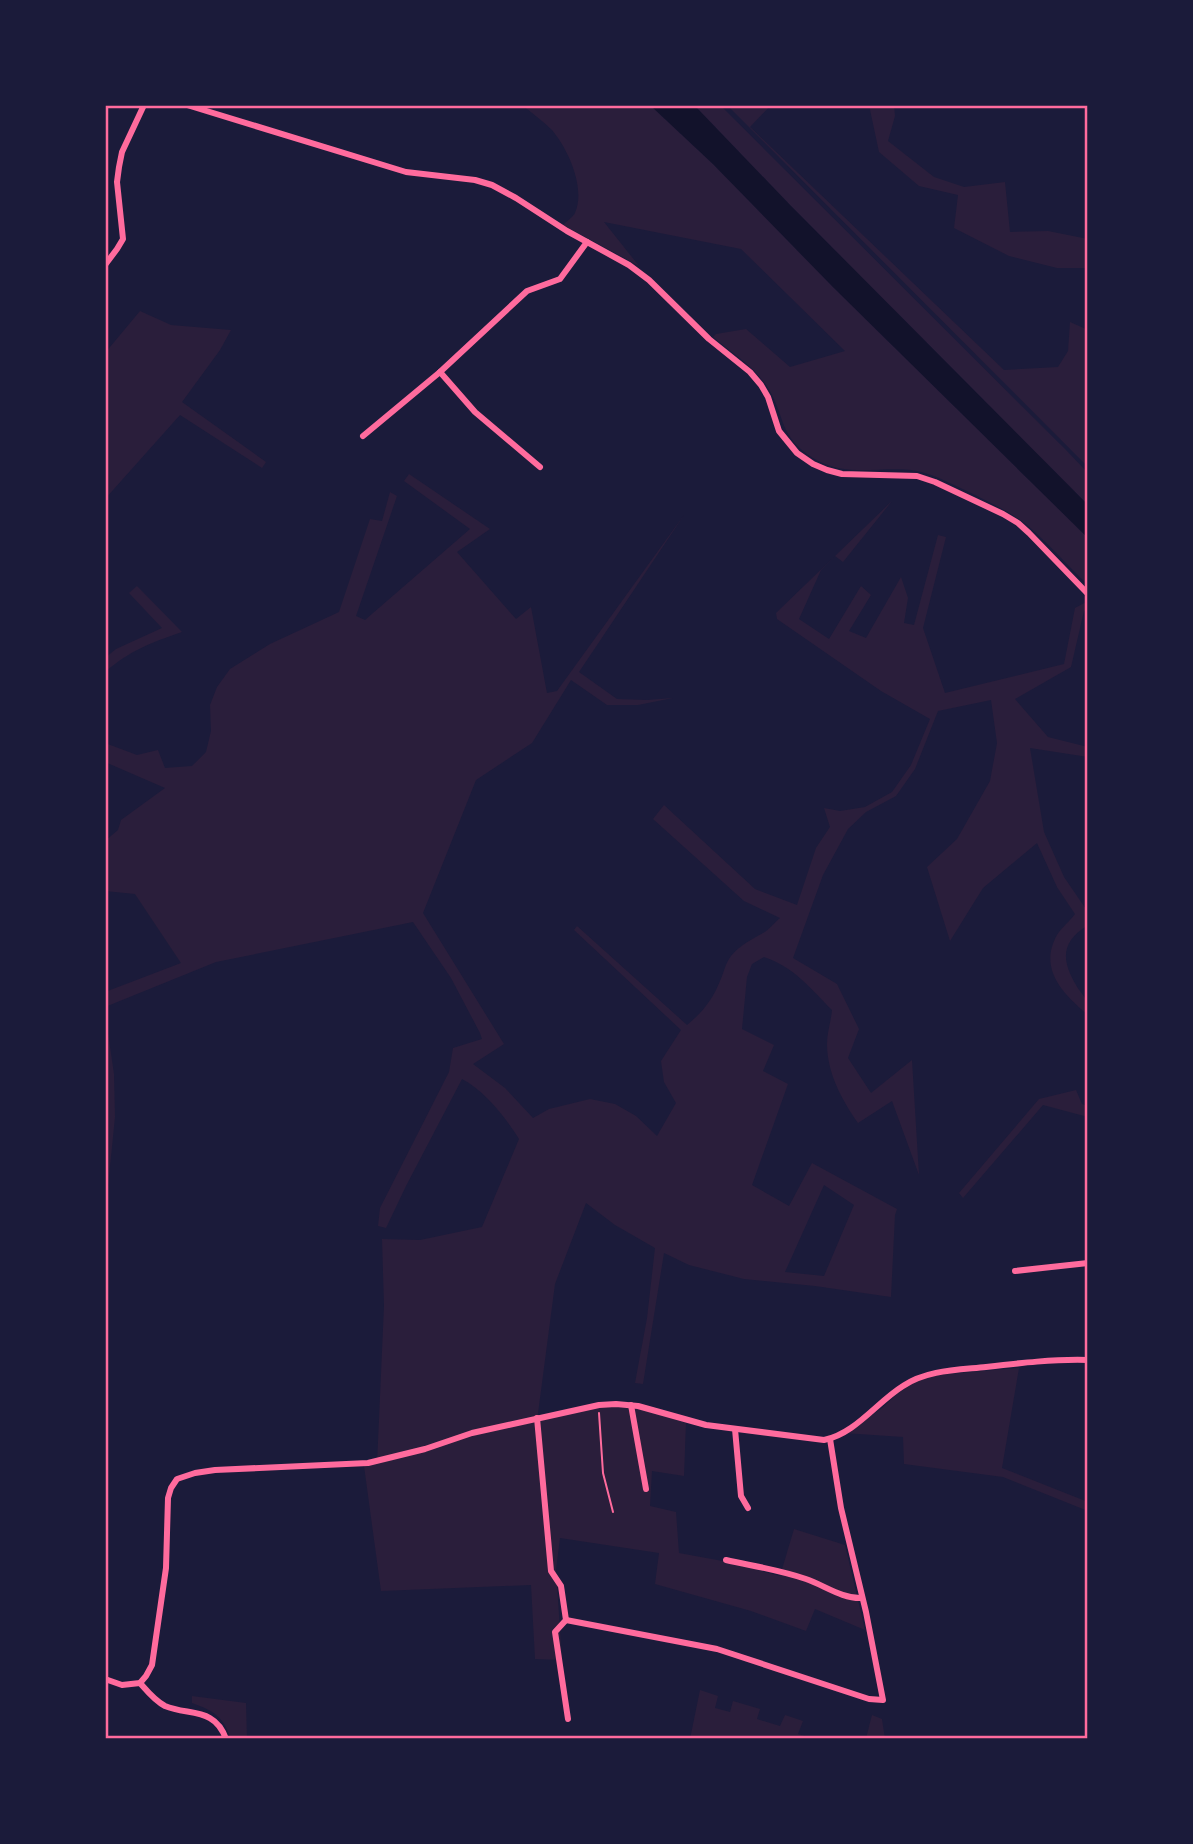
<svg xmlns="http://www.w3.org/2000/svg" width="1193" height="1844" viewBox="0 0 1193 1844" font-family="Lato,sans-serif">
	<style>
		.green { fill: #2a1e3b; fill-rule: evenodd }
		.water { fill: #12122b }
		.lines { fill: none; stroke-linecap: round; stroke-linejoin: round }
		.path { stroke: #ff6b9d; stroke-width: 2 }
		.minor { stroke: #ff6b9d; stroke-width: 6 }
		.neatline { fill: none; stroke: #ff6b9d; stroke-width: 2.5 }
	</style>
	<rect width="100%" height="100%" fill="#1b1b3a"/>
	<!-- green -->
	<g class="green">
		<path d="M 522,105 L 650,105 L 713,164 L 833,287 L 1088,538 L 1088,585 C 1068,566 1049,544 1027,525 C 1009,511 987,501 967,491 C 951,484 934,474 917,471 C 880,465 848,479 813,458 C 778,436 786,417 768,388 C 755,367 732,353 713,337 L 716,334 L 746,329 L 790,367 L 845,351 L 741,249 L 604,222 L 639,266 L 563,225 C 567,221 573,217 575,213 C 586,188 568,149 552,130 C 543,121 532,113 522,105 Z"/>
		<path d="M 694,105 L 720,105 L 1066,450 L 1088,473 L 1088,505 L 790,205 Z"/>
		<path d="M 727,105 L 771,105 L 750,127 L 1004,370 L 1058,367 L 1068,351 L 1070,322 L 1088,330 L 1088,467 Z"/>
		<path d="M 869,105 L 894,105 L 895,116 L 888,141 L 934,177 L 964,187 L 1005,182 L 1010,232 L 1048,231 L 1088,239 L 1088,268 L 1057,268 L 1009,256 L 954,228 L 958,195 L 919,186 L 879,152 Z"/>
		<path d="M 140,311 L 171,325 L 231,330 L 220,350 L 182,402 L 266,462 L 262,468 L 180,415 L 105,499 L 105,353 Z"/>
		<path d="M 409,474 L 490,529 L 457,552 L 516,619 L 531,607 L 547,693 L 557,691 L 684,515 L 579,672 L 617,699 L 647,700 L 673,698 L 638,705 L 607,705 L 571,680 L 532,743 L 476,780 L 423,913 L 504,1044 L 473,1064 L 505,1088 L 533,1118 L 549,1109 L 590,1099 L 615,1104 L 636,1116 L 657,1136 L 676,1103 L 664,1082 L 661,1061 L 681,1030 L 574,930 L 577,926 L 687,1025 C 702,1013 713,999 720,981 C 724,972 725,964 731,956 C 740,945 751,940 763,933 C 769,930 774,923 780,918 L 744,901 L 653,819 L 664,805 L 755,889 L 797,905 L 816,848 L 830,827 L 824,808 L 840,811 L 865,807 L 892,792 L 911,765 L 930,719 L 881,691 L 777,619 L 776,613 L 892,501 L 843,562 L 835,556 L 821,570 L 799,619 L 829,639 L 861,586 L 871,595 L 849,631 L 866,638 L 901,577 L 908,598 L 904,623 L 914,625 L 938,535 L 946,537 L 923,628 L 945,693 L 1064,664 L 1075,608 L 1088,601 L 1088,610 L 1084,611 L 1071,667 L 1015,699 L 1048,737 L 1088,747 L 1088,757 L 1030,748 L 1044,832 L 1064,877 L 1088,912 L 1088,925 C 1061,942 1061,959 1076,985 C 1079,991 1086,997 1088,1004 C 1089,1007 1088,1011 1088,1015 C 1063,994 1038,969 1057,935 C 1061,928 1070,921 1075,914 L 1057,887 L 1037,843 L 983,888 L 950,941 L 927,867 L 957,839 L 990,781 L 997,743 L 991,700 L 938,711 L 915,769 L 896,796 L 866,812 L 848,829 L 823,875 L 793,958 L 837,984 L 859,1029 L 848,1058 L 871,1093 L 912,1060 L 919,1175 L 892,1101 L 858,1123 C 842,1100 827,1073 827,1044 C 827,1033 831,1021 832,1010 C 810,988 794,967 764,957 L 752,964 L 747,977 L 742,1029 L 774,1045 L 763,1071 L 788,1084 L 752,1185 L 789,1206 L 812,1163 L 897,1209 L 895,1215 L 891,1297 L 815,1286 L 744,1279 L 689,1265 L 664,1253 L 643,1384 L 635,1383 L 647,1318 L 655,1248 L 615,1225 L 586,1203 L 555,1284 L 537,1421 L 579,1407 L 631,1405 L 686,1423 L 684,1476 L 652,1471 L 650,1506 L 676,1512 L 679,1553 L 728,1562 L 780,1576 L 794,1529 L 845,1545 L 865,1630 L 815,1609 L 806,1631 L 751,1611 L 655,1584 L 659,1553 L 560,1538 L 556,1570 L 562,1660 L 535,1659 L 531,1585 L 381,1591 L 364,1466 L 377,1464 L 384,1306 L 382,1239 L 420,1240 L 482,1227 L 519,1139 C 506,1118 484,1090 462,1079 L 406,1186 L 386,1228 L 378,1226 L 380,1208 L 449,1072 L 453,1048 L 482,1039 L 480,1033 L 451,978 L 413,922 L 216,962 L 105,1007 L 105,992 L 181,963 L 135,894 L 105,891 L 105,841 L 118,830 L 121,820 L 165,788 L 105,762 L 105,743 L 137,755 L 158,750 L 165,768 L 192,766 L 206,752 L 211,731 L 210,705 L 217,687 L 230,669 L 270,644 L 339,612 L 370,519 L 382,521 L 390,492 L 397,496 L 356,616 L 365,620 L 470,529 L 404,481 ZM 824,1185 L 854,1205 L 824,1276 L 785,1272 Z"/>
		<path d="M 137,586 L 182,632 C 150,643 131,650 105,672 L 105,658 L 116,649 L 162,628 L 129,593 Z"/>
		<path d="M 105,1012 L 114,1074 L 115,1117 L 107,1196 L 105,1196 Z"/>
		<path d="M 1076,1090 L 1082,1104 L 1088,1106 L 1088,1117 L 1043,1105 L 963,1198 L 959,1193 L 1039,1099 Z"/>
		<path d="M 1019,1368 L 1002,1468 L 1088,1502 L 1088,1511 L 1003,1477 L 904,1464 L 903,1437 L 844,1433 L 881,1409 L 897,1394 L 915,1382 L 935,1375 Z"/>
		<path d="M 700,1690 L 718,1696 L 715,1708 L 730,1712 L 733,1701 L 760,1709 L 757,1719 L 780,1726 L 785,1715 L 803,1721 L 798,1734 L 814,1739 L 690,1739 Z"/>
		<path d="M 192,1696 L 246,1703 L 247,1739 L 231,1739 C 223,1716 214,1711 192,1703 Z"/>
		<path d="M 872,1715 L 882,1719 L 885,1739 L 859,1739 L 859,1736 L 866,1738 Z"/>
	</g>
	<!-- water -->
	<path class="water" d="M 650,105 L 695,106 L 790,205 L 1088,505 L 1088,538 L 833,287 L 713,164 Z"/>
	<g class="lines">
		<!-- path -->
		<path class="path" d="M 599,1413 L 603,1473 L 613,1512"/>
		<!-- minor -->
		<g class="minor">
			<path d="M 187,105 L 406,172 L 475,180 L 492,185 L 516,198 L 567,231 L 629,265 L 649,280 L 709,339 L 750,372 L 761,385 L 768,397 L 779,431 L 797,453 L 813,464 L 827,470 L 842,474 L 917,476 L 935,482 L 1003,514 L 1018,523 L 1029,533 L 1088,594"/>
			<path d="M 105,265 L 117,249 L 123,239 L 117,182 L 119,167 L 122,152 L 144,105"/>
			<path d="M 440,372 L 475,412 L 540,467"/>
			<path d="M 363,436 L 440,372 L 527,291 L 560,279 L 587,242"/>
			<path d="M 1015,1271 L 1088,1263"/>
			<path d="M 631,1405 L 646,1489"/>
			<path d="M 537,1418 L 551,1571 L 561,1586 L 566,1620 L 555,1632 L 568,1719"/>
			<path d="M 735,1429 L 741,1496 L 748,1508"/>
			<path d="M 726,1560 C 753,1566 780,1570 806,1579 C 824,1585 842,1599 862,1598"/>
			<path d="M 566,1620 L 717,1649 L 869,1699 L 883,1700 L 866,1612 L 841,1508 L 830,1439"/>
			<path d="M 105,1679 L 122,1685 L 140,1683 L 146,1676 L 152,1665 L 166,1568 L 168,1498 L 171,1488 L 177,1479 L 195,1473 L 215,1470 L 368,1463 L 425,1449 L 472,1433 L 599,1405 L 616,1404 L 638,1406 L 706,1425 L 824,1440 C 855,1434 877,1402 903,1386 C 927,1370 958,1370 986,1367 C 1020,1363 1054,1359 1088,1360"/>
			<path d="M 140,1683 C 147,1691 155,1701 165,1706 C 189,1716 215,1707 226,1739"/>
		</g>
	</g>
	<!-- border -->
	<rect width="1193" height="1844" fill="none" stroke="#1b1b3a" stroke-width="214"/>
	<rect x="107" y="107" width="979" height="1630" class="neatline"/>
</svg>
